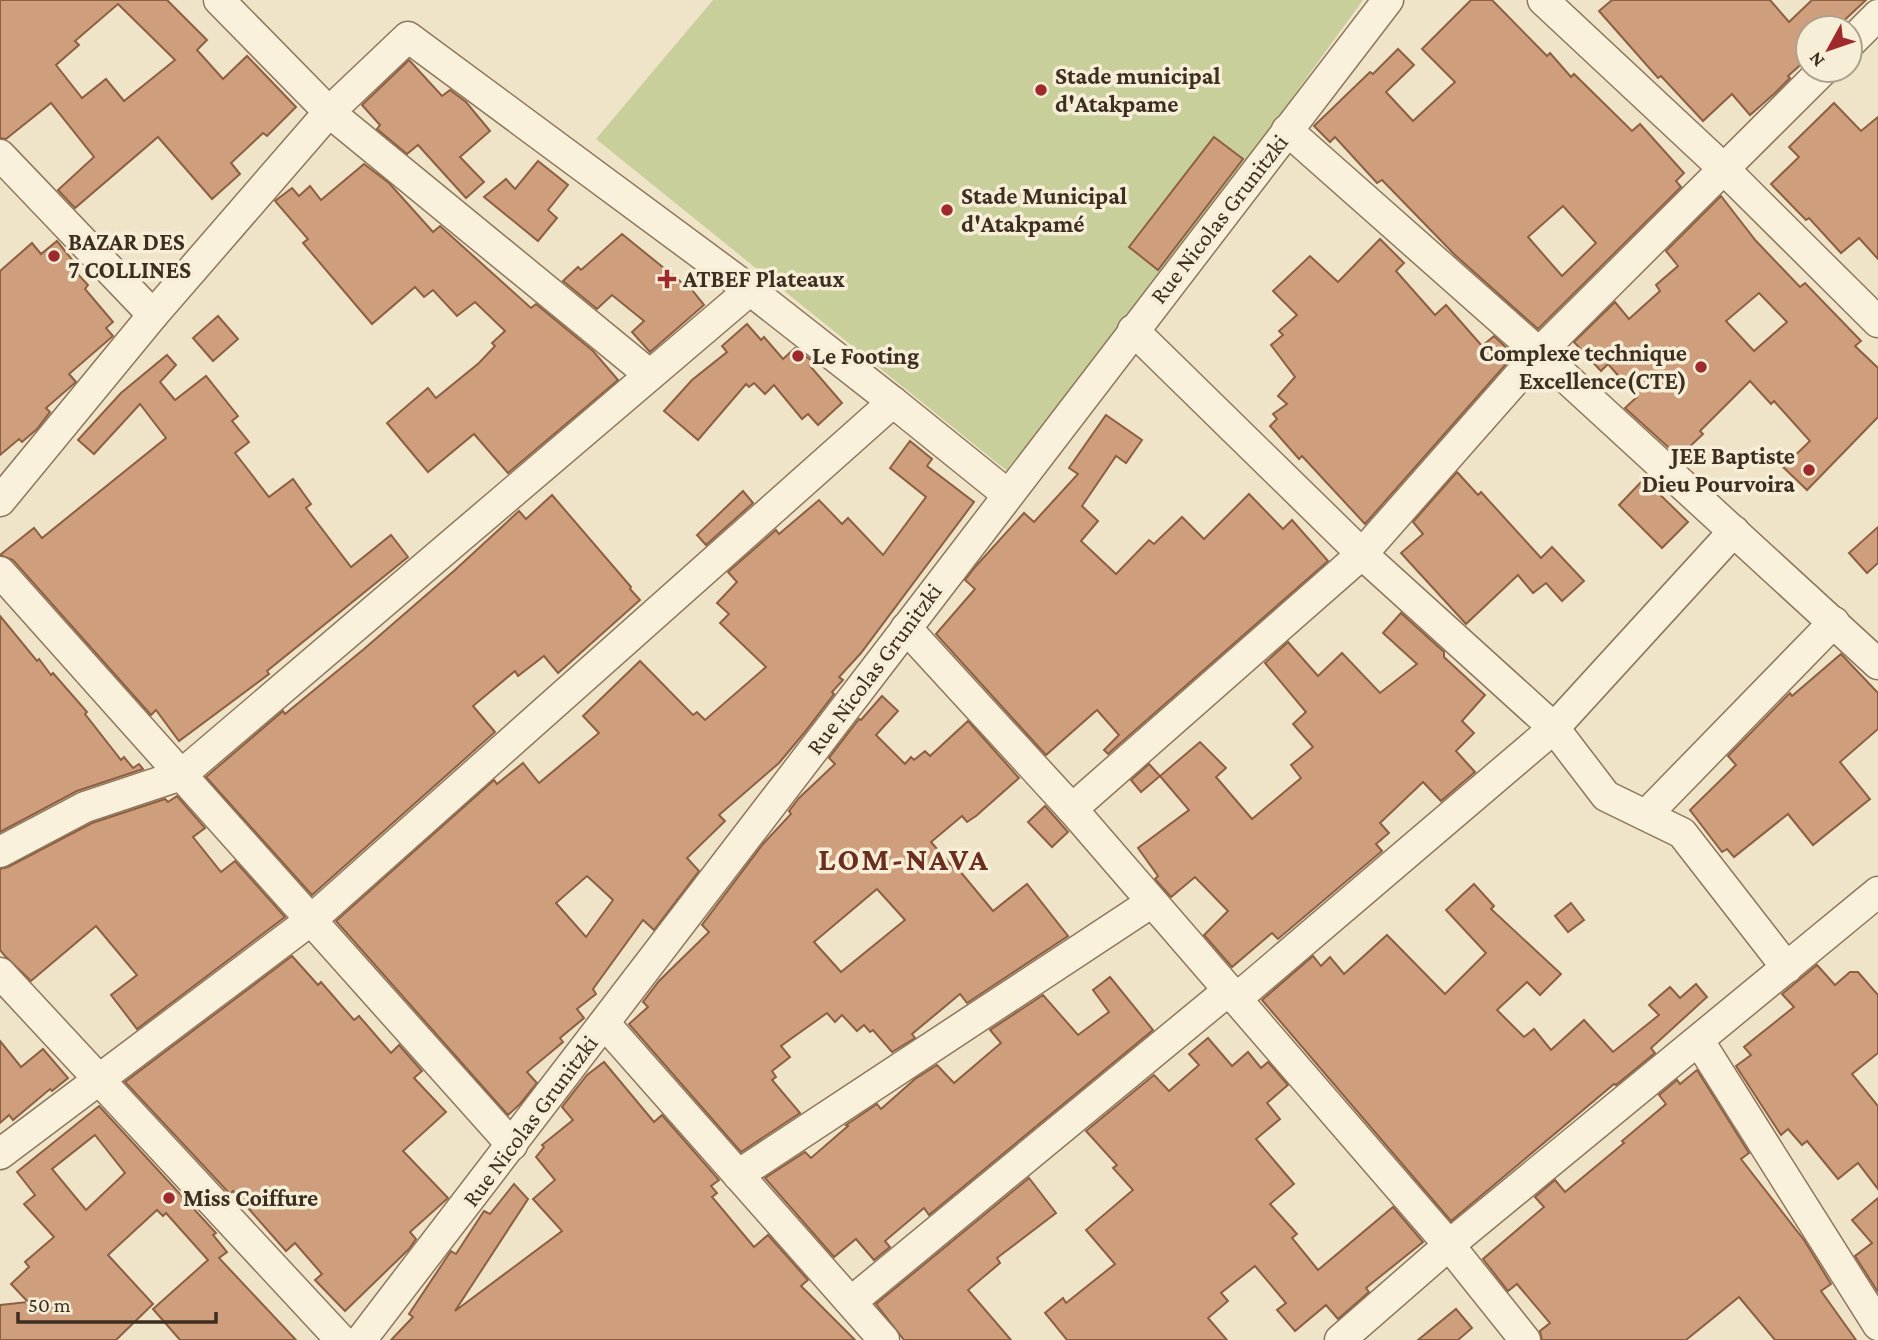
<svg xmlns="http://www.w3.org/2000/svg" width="1878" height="1340" viewBox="0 0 1878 1340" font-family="'Crimson Pro',serif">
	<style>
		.green { fill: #c9cf9b }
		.building { fill: #cf9f7d; stroke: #8d5f41; stroke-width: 2; fill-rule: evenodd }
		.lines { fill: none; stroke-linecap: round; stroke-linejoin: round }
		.minor-casing { stroke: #8d765c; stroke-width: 33 }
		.minor { stroke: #faf1dc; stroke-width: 30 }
		.poi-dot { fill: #9e2a2b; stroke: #f7eed8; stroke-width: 2.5 }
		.labels { text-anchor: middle; stroke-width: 7; stroke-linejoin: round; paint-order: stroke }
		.poi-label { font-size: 24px; font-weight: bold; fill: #3d2e20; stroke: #f7eed8; text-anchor: start }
		.street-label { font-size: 24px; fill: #3d2e20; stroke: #f7eed8 }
		.district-label { font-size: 32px; font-weight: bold; letter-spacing: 2px; fill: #6b2e1e; stroke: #f7eed8 }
	</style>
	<rect width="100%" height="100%" fill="#f0e4c8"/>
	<!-- green -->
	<path class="green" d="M 713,0 L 1363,0 L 1184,247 L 1007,471 L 596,139 Z"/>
	<!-- building -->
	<g class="building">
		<path d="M 0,0 L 167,0 L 207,40 L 197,50 L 223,79 L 247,56 L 296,107 L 267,136 L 263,133 L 231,163 L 240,174 L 212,199 L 158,137 L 75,208 L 58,190 L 94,157 L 51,103 L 6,139 L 0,138 ZM 118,4 L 175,60 L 124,101 L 106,79 L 82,98 L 56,65 L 79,45 L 75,41 Z"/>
		<path d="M 1471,0 L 1492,0 L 1547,56 L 1550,53 L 1571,77 L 1574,74 L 1632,131 L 1640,124 L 1684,173 L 1676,181 L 1681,187 L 1538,329 L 1455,255 L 1382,180 L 1377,183 L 1335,137 L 1330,142 L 1314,126 L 1370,72 L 1373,74 L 1398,49 L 1414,65 L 1386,92 L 1413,121 L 1455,82 L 1422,49 ZM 1563,206 L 1596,243 L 1562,276 L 1528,237 Z"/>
		<path d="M 1612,0 L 1770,0 L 1789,22 L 1812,0 L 1866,0 L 1836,28 L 1808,28 L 1808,58 L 1788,76 L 1790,78 L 1775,93 L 1750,115 L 1732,94 L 1703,121 L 1661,76 L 1658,78 L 1599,11 Z"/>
		<path d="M 409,60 L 442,96 L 450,90 L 466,102 L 490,131 L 460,157 L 484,182 L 466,198 L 418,145 L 407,154 L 377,129 L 380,125 L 362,105 Z"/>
		<path d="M 1834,103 L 1861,131 L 1878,117 L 1878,259 L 1859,238 L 1841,253 L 1809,218 L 1806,220 L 1771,184 L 1799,157 L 1789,147 Z"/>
		<path d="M 1214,137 L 1243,159 L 1158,270 L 1129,247 Z"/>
		<path d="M 538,161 L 568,185 L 548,210 L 557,218 L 538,241 L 484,197 L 506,179 L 515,189 Z"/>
		<path d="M 364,164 L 389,183 L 433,232 L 440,226 L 531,308 L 536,304 L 593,351 L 618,380 L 508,473 L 474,434 L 428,472 L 387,423 L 428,388 L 436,398 L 479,363 L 495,346 L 492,343 L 505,331 L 475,302 L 457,316 L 433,290 L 424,297 L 415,287 L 372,324 L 303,243 L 308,239 L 275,201 L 292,188 L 299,196 L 310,186 L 321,200 Z"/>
		<path d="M 1721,196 L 1756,241 L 1800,287 L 1805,283 L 1861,341 L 1855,346 L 1878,368 L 1878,417 L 1807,490 L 1783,467 L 1810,441 L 1774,401 L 1771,404 L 1750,381 L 1700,431 L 1703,434 L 1679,457 L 1625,408 L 1637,397 L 1608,364 L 1601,371 L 1574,342 L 1615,302 L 1629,319 L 1660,291 L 1656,285 L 1678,266 L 1666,251 ZM 1759,293 L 1787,322 L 1754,351 L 1726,321 Z"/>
		<path d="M 622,234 L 686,286 L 688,285 L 704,305 L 650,352 L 632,332 L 644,321 L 612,295 L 597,309 L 563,281 L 578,267 L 581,270 Z"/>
		<path d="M 1380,239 L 1404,263 L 1396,271 L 1435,315 L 1446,305 L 1482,346 L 1494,336 L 1514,355 L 1365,524 L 1302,456 L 1299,459 L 1270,426 L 1277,419 L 1273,414 L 1287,404 L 1278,396 L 1295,377 L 1271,345 L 1283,335 L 1279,331 L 1297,315 L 1273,291 L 1310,256 L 1338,282 Z"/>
		<path d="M 57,241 L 78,267 L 74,270 L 88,285 L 85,289 L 113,322 L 106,328 L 113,336 L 69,374 L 76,382 L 46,408 L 50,412 L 37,429 L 22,442 L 19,439 L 0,455 L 0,271 L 32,243 L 41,254 Z"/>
		<path d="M 218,316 L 238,339 L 213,361 L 193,338 Z"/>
		<path d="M 747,324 L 761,340 L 764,337 L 783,359 L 795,348 L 812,361 L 814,363 L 810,366 L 842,403 L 818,425 L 808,414 L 802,419 L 774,385 L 765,394 L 754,383 L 749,387 L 746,384 L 698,440 L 664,411 L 692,380 L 727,352 L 722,346 Z"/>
		<path d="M 167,355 L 176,365 L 160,382 L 175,400 L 206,376 L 238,416 L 232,421 L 249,442 L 235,453 L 269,497 L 293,479 L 311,504 L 306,508 L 351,567 L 391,535 L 408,557 L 267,671 L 269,674 L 179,741 L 156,710 L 151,715 L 13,560 L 0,555 L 34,528 L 42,538 L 166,438 L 140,404 L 94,454 L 78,440 L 121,393 Z"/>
		<path d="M 1106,415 L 1142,440 L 1126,463 L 1116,456 L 1082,506 L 1098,521 L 1081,541 L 1116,574 L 1149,540 L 1154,544 L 1182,517 L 1204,539 L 1249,494 L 1283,529 L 1292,520 L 1328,561 L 1108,754 L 1104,750 L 1119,735 L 1097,710 L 1046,755 L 936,634 L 975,589 L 965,580 L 976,566 L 1024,513 L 1034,522 L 1078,474 L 1069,468 Z"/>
		<path d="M 910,441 L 932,459 L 927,466 L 974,502 L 861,653 L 839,677 L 843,680 L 832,692 L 834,694 L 804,733 L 779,763 L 719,815 L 725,821 L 687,858 L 699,871 L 654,930 L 643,920 L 593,989 L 596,994 L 577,1009 L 584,1018 L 560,1038 L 563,1042 L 527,1072 L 537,1083 L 520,1104 L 508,1115 L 336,921 L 494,780 L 497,784 L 523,763 L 539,783 L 599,733 L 583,716 L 640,661 L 693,715 L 697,712 L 705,720 L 766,667 L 720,623 L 729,614 L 717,603 L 737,582 L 728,572 L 776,530 L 779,534 L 819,500 L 842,524 L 848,518 L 883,555 L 926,497 L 890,468 ZM 587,876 L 613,900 L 586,937 L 556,903 Z"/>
		<path d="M 1457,472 L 1478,495 L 1481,492 L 1541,558 L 1552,547 L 1584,581 L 1562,601 L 1546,583 L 1533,593 L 1518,575 L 1466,624 L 1401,553 L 1423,534 L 1413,522 Z"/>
		<path d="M 1644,479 L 1688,522 L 1662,548 L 1619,505 Z"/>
		<path d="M 743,491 L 753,503 L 706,545 L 697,535 Z"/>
		<path d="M 552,495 L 631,587 L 630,589 L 640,600 L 558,673 L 544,656 L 518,676 L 515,671 L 473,706 L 495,732 L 312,895 L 206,777 L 283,711 L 285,714 L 364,649 L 455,570 L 519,511 L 526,519 Z"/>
		<path d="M 1878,527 L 1878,563 L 1867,573 L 1849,553 Z"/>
		<path d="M 1401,613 L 1444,652 L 1444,657 L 1485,695 L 1462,721 L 1474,733 L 1456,751 L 1475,772 L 1441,801 L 1423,782 L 1380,823 L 1389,833 L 1376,844 L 1382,851 L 1278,939 L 1272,933 L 1232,967 L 1204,935 L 1228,911 L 1195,877 L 1171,897 L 1155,879 L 1158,876 L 1138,848 L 1189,810 L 1160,776 L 1200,742 L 1226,768 L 1216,777 L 1252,819 L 1301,778 L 1291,765 L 1313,747 L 1293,724 L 1306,712 L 1265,663 L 1288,642 L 1318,676 L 1342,653 L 1380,693 L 1417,664 L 1383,633 Z"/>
		<path d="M 0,616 L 37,661 L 39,659 L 51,675 L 53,673 L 87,712 L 85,714 L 121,760 L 124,757 L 133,768 L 139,764 L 143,769 L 77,791 L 0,832 Z"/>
		<path d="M 1841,654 L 1878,693 L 1878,729 L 1840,762 L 1870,799 L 1813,845 L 1788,814 L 1734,857 L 1727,849 L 1722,852 L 1690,810 L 1736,765 L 1728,756 L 1790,693 L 1792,696 Z"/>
		<path d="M 882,696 L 898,711 L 876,735 L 905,764 L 911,757 L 914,760 L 925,751 L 930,756 L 968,721 L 1019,778 L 976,816 L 967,822 L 962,816 L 931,842 L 957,872 L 959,870 L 993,911 L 1027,884 L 1068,936 L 967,1003 L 960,994 L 912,1034 L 915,1038 L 892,1052 L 873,1030 L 870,1032 L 864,1025 L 857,1031 L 842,1015 L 835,1022 L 827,1013 L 781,1046 L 790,1057 L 772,1071 L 776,1077 L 772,1080 L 800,1113 L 741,1152 L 629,1024 L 648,1007 L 643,1002 L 659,981 L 709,932 L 702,925 L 763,844 L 791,814 L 789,811 L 799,798 L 835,764 L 829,758 L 859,719 L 861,720 ZM 877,889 L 905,920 L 841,972 L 814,942 Z"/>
		<path d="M 1149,764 L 1160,776 L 1141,792 L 1131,780 Z"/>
		<path d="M 177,796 L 205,828 L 193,837 L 221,872 L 235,861 L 285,917 L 137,1029 L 111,995 L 137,975 L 96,926 L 31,981 L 5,956 L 0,950 L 0,869 L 8,867 L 92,823 L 165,799 L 168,802 Z"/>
		<path d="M 1045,806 L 1068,832 L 1052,847 L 1028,822 Z"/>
		<path d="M 1474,884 L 1494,906 L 1491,909 L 1561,974 L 1540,995 L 1527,982 L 1497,1010 L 1524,1037 L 1534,1029 L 1551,1050 L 1584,1020 L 1613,1052 L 1659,1015 L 1649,1005 L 1670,987 L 1680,998 L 1696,984 L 1707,997 L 1651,1048 L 1655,1053 L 1616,1085 L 1614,1084 L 1451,1221 L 1262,1000 L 1313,956 L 1321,966 L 1330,957 L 1344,974 L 1387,935 L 1445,994 L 1486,953 L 1446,910 Z"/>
		<path d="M 1571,903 L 1584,920 L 1568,932 L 1555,916 Z"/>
		<path d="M 292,956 L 318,985 L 321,982 L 354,1020 L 359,1016 L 391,1053 L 399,1045 L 422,1071 L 414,1078 L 446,1112 L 403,1151 L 448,1198 L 410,1232 L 416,1239 L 409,1249 L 345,1311 L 315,1280 L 322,1274 L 295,1243 L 286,1251 L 233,1191 L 230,1194 L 125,1082 Z"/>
		<path d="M 1817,965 L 1835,985 L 1850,972 L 1858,972 L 1878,995 L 1878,1053 L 1852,1074 L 1878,1106 L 1878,1189 L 1858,1163 L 1838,1179 L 1807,1141 L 1802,1145 L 1788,1129 L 1781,1135 L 1736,1066 L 1751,1055 L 1744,1047 L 1794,1007 L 1782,994 Z"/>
		<path d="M 1110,977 L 1153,1030 L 929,1215 L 924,1208 L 885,1241 L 890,1247 L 874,1260 L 856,1239 L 834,1257 L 765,1178 L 805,1152 L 811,1158 L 848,1126 L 846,1125 L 877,1104 L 881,1109 L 915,1079 L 937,1065 L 954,1083 L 1001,1043 L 990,1030 L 1043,995 L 1078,1035 L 1109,1012 L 1093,990 Z"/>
		<path d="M 1208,1038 L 1232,1066 L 1248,1052 L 1261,1068 L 1268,1062 L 1288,1085 L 1267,1103 L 1280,1119 L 1256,1139 L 1294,1184 L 1270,1204 L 1297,1234 L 1292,1238 L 1318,1270 L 1393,1207 L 1423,1242 L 1366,1288 L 1369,1292 L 1338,1319 L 1326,1305 L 1295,1331 L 1277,1310 L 1286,1303 L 1255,1266 L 1221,1293 L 1228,1301 L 1208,1318 L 1227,1340 L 1067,1340 L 1045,1313 L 1063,1298 L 1066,1303 L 1115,1264 L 1086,1230 L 1133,1190 L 1113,1168 L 1117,1165 L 1086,1131 L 1154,1075 L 1169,1091 L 1199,1065 L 1189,1054 Z"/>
		<path d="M 0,1041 L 21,1067 L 43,1049 L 68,1078 L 52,1091 L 50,1089 L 13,1120 L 9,1115 L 0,1123 Z"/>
		<path d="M 604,1062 L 654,1122 L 662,1115 L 719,1180 L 711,1186 L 717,1193 L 712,1197 L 754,1247 L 768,1235 L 808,1280 L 801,1286 L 855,1340 L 391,1340 L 413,1317 L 409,1314 L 451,1251 L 456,1254 L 484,1211 L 490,1214 L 514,1184 L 528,1199 L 455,1311 L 562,1231 L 533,1199 L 555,1180 L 536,1157 L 544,1147 L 542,1145 L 573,1120 L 562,1107 L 587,1075 Z"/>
		<path d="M 1697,1070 L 1749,1153 L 1741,1159 L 1804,1240 L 1831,1284 L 1821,1291 L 1856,1340 L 1775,1340 L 1739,1297 L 1686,1340 L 1542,1340 L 1540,1331 L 1550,1323 L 1517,1284 L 1508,1291 L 1483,1259 L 1544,1207 L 1535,1197 L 1555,1180 L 1565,1192 L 1624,1143 L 1622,1141 L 1666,1104 L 1659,1095 L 1677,1080 L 1680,1084 Z"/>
		<path d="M 99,1106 L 216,1233 L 213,1235 L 227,1252 L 219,1258 L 296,1340 L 180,1340 L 153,1309 L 208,1260 L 166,1213 L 163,1216 L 157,1210 L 108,1255 L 153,1304 L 116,1340 L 0,1340 L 0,1305 L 28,1302 L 11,1284 L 29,1267 L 25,1262 L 54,1237 L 24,1204 L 35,1195 L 17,1172 ZM 95,1135 L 125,1173 L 86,1210 L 52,1169 Z"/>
		<path d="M 1029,1178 L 1056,1213 L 997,1258 L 1000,1263 L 968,1290 L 1011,1340 L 904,1340 L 876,1304 Z"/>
		<path d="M 1878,1198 L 1878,1292 L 1855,1256 L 1872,1243 L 1852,1220 Z"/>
		<path d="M 1456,1309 L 1472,1328 L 1458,1340 L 1418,1340 Z"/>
	</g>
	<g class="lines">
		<!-- minor casing -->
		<g class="minor-casing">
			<g id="minor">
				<path d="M 219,0 L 329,112 L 650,375"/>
				<path d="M 1543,0 L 1724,169 L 1878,322"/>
				<path d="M 1850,43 L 1878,15"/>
				<path d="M 1287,130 L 1539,353 L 1878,664"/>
				<path d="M 0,155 L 153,315"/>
				<path d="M 1133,330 L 1362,554 L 1554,728 L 1606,796 L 1682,833 L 1787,968"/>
				<path d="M 0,501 L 153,315 L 329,112 L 408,37 L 750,290 L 893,402"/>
				<path d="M 0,572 L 512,1145"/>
				<path d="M 906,628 L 1072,809 L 1449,1245 L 1525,1340"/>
				<path d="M 1072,809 L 1362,554 L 1539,353 L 1823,70"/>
				<path d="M 1646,815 L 1834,622"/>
				<path d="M 0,852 L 85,807 L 181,775 L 750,290"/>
				<path d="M 0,973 L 341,1340"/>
				<path d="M 1236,999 L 1554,728 L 1734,531"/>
				<path d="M 605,1024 L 884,1340"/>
				<path d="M 1699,1041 L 1878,1325"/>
				<path d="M 0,1154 L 311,920 L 893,402 L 1007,494"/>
				<path d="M 738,1175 L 1152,902"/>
				<path d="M 851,1302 L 1229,990"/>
				<path d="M 361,1340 C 705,895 1044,445 1388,0"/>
				<path d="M 1340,1340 L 1449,1245 L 1878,892"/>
			</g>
		</g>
		<!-- minor -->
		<use href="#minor" class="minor"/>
	</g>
	<!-- markers -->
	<g class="poi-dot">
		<circle cx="1041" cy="90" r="7"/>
		<circle cx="947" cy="210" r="7"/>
		<circle cx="54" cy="256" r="7"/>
		<path d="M663.5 268.5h7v7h7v7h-7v7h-7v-7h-7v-7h7z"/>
		<circle cx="798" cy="356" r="7"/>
		<circle cx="1701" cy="367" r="7"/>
		<circle cx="1809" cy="470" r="7"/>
		<circle cx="169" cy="1198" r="7"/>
	</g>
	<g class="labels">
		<!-- poi labels -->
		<g class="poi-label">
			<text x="1055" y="84">Stade municipal<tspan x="1055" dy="28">d'Atakpame</tspan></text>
			<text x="961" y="204">Stade Municipal<tspan x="961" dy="28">d'Atakpamé</tspan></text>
			<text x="68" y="250">BAZAR DES<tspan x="68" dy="28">7 COLLINES</tspan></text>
			<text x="683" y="287">ATBEF Plateaux</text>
			<text x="1687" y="361" text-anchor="end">Complexe technique<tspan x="1687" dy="28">Excellence(CTE)</tspan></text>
			<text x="812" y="364">Le Footing</text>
			<text x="1795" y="464" text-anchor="end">JEE Baptiste<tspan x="1795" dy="28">Dieu Pourvoira</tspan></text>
			<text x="183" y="1206">Miss Coiffure</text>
		</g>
		<!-- street labels -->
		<g class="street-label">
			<text transform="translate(1219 219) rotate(-52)" y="8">Rue Nicolas Grunitzki</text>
			<text transform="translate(874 669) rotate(-53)" y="8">Rue Nicolas Grunitzki</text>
			<text transform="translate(530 1121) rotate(-53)" y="8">Rue Nicolas Grunitzki</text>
		</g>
		<!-- district labels -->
		<g class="district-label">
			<text x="904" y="870">LOM-NAVA</text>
		</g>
	</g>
	<!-- north arrow -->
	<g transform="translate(1829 49) rotate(230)"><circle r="33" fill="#f7eed8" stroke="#ada18e" stroke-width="2"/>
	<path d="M0-5L12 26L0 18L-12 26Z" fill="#9e2a2b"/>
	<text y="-10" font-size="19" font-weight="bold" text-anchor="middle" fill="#3d2e20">N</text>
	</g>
	<!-- scale -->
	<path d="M18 1312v10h198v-10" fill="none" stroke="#3d2e20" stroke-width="3.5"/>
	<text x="28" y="1312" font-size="21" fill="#3d2e20" stroke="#f7eed8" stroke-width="5" paint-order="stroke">50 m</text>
</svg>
